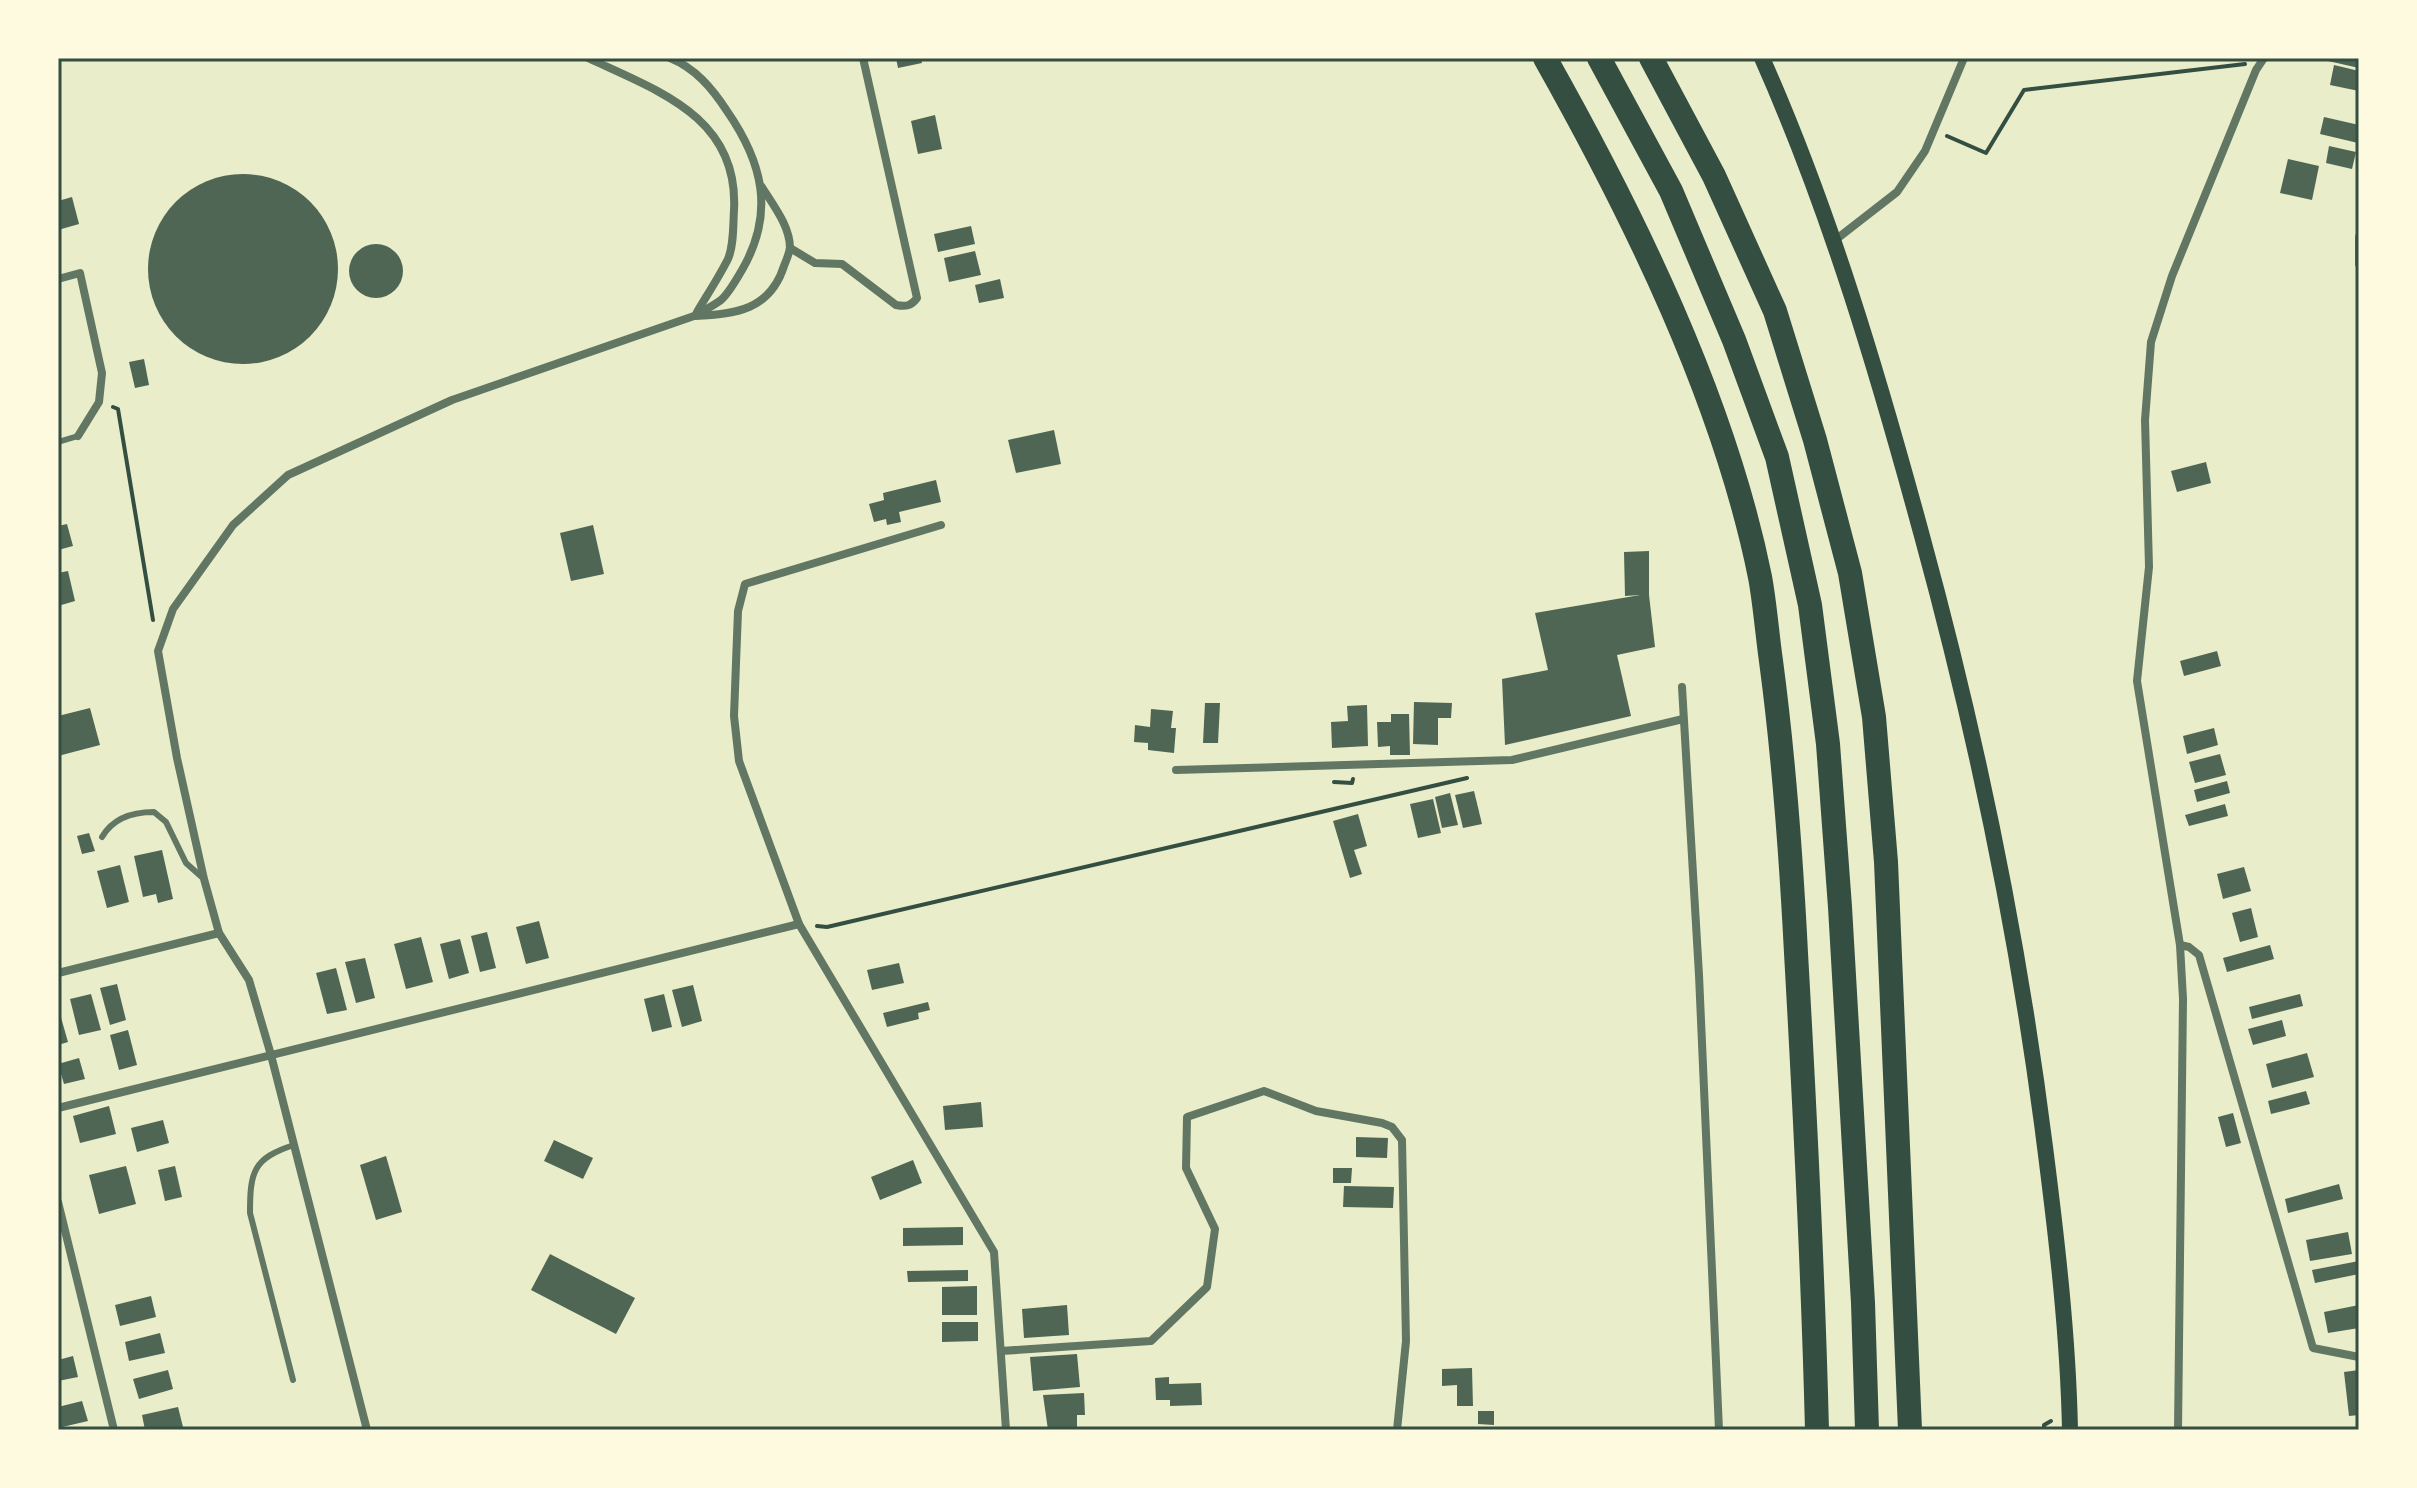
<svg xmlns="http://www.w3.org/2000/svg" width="2417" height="1488" viewBox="0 0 2417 1488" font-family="Inter,sans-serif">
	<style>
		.building { fill: #4f6655 }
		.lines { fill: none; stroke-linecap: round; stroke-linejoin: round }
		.path { stroke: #344e41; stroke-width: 4 }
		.service { stroke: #617663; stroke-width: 6 }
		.minor { stroke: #617663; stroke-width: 8 }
		.secondary { stroke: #344e41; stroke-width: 16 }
		.motorway { stroke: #344e41; stroke-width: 24 }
		.neatline { fill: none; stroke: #344e41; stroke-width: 3 }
	</style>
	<rect width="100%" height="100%" fill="#e9edc9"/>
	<!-- building -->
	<g class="building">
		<path d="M 896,58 L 921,58 L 922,63 L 898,68 Z"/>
		<path d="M 2328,58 L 2359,58 L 2359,68 L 2328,61 Z"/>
		<path d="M 2334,65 L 2359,71 L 2359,91 L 2330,85 Z"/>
		<path d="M 935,115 L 942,149 L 918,154 L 911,121 Z"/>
		<path d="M 2324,117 L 2359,125 L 2358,143 L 2320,134 Z"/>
		<path d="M 2329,146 L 2356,152 L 2352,169 L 2326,163 Z"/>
		<path d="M 2288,159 L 2319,166 L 2312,200 L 2280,193 Z"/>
		<circle cx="243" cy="269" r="95"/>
		<path d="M 72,197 L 79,224 L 58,230 L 58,201 Z"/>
		<path d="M 971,226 L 975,244 L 938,252 L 934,234 Z"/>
		<circle cx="376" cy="271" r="27"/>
		<path d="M 975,251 L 981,275 L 949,282 L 944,258 Z"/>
		<path d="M 1000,279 L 1004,298 L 979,303 L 975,285 Z"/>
		<path d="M 144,359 L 149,385 L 135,388 L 129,362 Z"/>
		<path d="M 1054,430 L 1061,464 L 1016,473 L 1008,440 Z"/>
		<path d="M 2206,462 L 2211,483 L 2177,492 L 2171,471 Z"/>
		<path d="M 936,480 L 941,502 L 899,512 L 901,522 L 887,525 L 886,519 L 874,522 L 869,504 L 884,500 L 883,493 Z"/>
		<path d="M 67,524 L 73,546 L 58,550 L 58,526 Z"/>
		<path d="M 593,525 L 604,574 L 571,581 L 560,533 Z"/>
		<path d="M 1649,551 L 1649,595 L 1655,647 L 1617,655 L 1631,716 L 1505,745 L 1502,679 L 1548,670 L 1535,613 L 1640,595 L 1625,596 L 1624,552 Z"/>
		<path d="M 68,571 L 75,601 L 58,606 L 58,573 Z"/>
		<path d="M 2217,651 L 2221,666 L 2184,676 L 2180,661 Z"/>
		<path d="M 1414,702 L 1452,703 L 1451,718 L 1438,718 L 1438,745 L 1413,744 Z"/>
		<path d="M 1205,703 L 1220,703 L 1218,743 L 1203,743 Z"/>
		<path d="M 1367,705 L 1368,746 L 1332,748 L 1331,722 L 1348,721 L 1347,706 Z"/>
		<path d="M 90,708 L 100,745 L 58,756 L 58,716 Z"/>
		<path d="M 1151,709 L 1173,711 L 1171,728 L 1176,728 L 1174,753 L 1148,750 L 1148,743 L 1134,742 L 1135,725 L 1150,727 Z"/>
		<path d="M 1391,714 L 1409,714 L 1410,755 L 1390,755 L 1390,746 L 1378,747 L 1377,722 L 1391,722 Z"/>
		<path d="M 2214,728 L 2218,745 L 2187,754 L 2183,736 Z"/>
		<path d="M 2220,754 L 2226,775 L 2195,783 L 2189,762 Z"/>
		<path d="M 2227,781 L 2230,793 L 2197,802 L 2194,790 Z"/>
		<path d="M 1474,791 L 1482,824 L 1463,828 L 1455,795 Z"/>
		<path d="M 1450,793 L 1458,825 L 1442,828 L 1435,797 Z"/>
		<path d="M 1433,799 L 1441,833 L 1418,838 L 1410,804 Z"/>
		<path d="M 2225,804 L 2228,816 L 2189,826 L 2185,815 Z"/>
		<path d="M 1358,814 L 1367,846 L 1354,850 L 1362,874 L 1350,878 L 1333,821 Z"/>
		<path d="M 89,833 L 95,851 L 82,854 L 77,836 Z"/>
		<path d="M 162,850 L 173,899 L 158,903 L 156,894 L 143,897 L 134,856 Z"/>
		<path d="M 120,865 L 129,902 L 107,908 L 97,871 Z"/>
		<path d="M 2244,867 L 2251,891 L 2223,899 L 2217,874 Z"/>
		<path d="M 2251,908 L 2258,937 L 2240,942 L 2232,913 Z"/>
		<path d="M 539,921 L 549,958 L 526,964 L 516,927 Z"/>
		<path d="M 487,932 L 496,968 L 480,972 L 471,936 Z"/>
		<path d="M 421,937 L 433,982 L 406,989 L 394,944 Z"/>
		<path d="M 460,939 L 469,973 L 449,979 L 440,944 Z"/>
		<path d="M 2270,945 L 2274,959 L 2227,972 L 2223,958 Z"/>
		<path d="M 365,958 L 375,998 L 356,1003 L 345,962 Z"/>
		<path d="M 899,963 L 904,983 L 872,990 L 867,970 Z"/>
		<path d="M 336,968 L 347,1010 L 327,1014 L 316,973 Z"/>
		<path d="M 117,984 L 126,1020 L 110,1025 L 100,988 Z"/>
		<path d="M 693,985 L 702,1021 L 682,1027 L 672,990 Z"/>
		<path d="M 91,994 L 101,1030 L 79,1035 L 70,999 Z"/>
		<path d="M 664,994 L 672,1027 L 652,1032 L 644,999 Z"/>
		<path d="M 2300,994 L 2303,1006 L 2252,1019 L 2249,1007 Z"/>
		<path d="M 928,1002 L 930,1010 L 918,1013 L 919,1019 L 887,1027 L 883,1013 Z"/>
		<path d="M 58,1007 L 68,1042 L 58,1045 Z"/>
		<path d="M 2282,1020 L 2286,1036 L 2253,1045 L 2248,1029 Z"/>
		<path d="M 128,1030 L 137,1065 L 119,1070 L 110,1035 Z"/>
		<path d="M 2307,1053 L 2314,1077 L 2272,1088 L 2266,1064 Z"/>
		<path d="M 79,1058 L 85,1079 L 64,1084 L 58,1064 Z"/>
		<path d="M 2306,1091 L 2310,1104 L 2271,1114 L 2268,1101 Z"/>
		<path d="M 981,1102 L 983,1127 L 945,1130 L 943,1106 Z"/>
		<path d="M 109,1106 L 116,1134 L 80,1143 L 73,1116 Z"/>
		<path d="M 2233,1113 L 2241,1143 L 2226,1147 L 2218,1117 Z"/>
		<path d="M 163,1120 L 169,1143 L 137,1152 L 131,1128 Z"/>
		<path d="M 1356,1137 L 1388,1138 L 1387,1158 L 1356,1157 Z"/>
		<path d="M 554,1140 L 593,1158 L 583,1179 L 544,1161 Z"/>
		<path d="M 386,1156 L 402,1212 L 376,1220 L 360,1165 Z"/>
		<path d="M 913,1160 L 922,1183 L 880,1200 L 871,1177 Z"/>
		<path d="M 126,1166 L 136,1204 L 99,1214 L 89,1175 Z"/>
		<path d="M 175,1166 L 182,1197 L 165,1201 L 158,1170 Z"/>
		<path d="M 1333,1168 L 1352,1168 L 1351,1183 L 1333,1183 Z"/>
		<path d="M 2339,1184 L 2343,1199 L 2288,1213 L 2285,1199 Z"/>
		<path d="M 1344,1186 L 1394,1187 L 1393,1208 L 1343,1207 Z"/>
		<path d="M 963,1227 L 963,1245 L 903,1246 L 903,1228 Z"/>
		<path d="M 2348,1232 L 2352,1254 L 2310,1261 L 2306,1240 Z"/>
		<path d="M 550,1254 L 635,1298 L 616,1334 L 531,1290 Z"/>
		<path d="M 2359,1261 L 2359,1274 L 2315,1283 L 2312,1270 Z"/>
		<path d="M 968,1270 L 968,1281 L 908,1282 L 907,1271 Z"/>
		<path d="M 977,1286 L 977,1315 L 942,1315 L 942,1287 Z"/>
		<path d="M 151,1296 L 156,1317 L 120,1326 L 115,1305 Z"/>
		<path d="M 1067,1305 L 1069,1335 L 1024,1338 L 1022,1309 Z"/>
		<path d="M 2359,1305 L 2359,1328 L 2328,1333 L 2324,1312 Z"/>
		<path d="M 942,1322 L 978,1322 L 978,1341 L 942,1342 Z"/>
		<path d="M 160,1333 L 165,1353 L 129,1361 L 125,1342 Z"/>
		<path d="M 1077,1354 L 1080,1387 L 1033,1391 L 1030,1357 Z"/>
		<path d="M 73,1356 L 78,1377 L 58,1381 L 58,1360 Z"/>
		<path d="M 1472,1368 L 1473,1406 L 1457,1406 L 1457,1385 L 1442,1386 L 1442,1369 Z"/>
		<path d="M 168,1370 L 173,1389 L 139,1399 L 133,1379 Z"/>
		<path d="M 2359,1370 L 2359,1415 L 2349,1416 L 2344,1372 Z"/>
		<path d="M 1169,1377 L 1169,1384 L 1201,1383 L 1202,1405 L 1170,1406 L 1170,1400 L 1156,1400 L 1155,1378 Z"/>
		<path d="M 1084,1393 L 1085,1415 L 1077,1415 L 1077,1429 L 1048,1430 L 1043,1395 Z"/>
		<path d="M 82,1401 L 88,1421 L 58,1428 L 58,1407 Z"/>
		<path d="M 178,1407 L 183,1427 L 145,1430 L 142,1415 Z"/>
		<path d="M 1478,1411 L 1494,1411 L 1494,1425 L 1478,1424 Z"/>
	</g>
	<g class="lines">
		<!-- path -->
		<g class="path">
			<path d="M 1947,136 L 1986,153 L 2024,90 L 2245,64"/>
			<path d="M 113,407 L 118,409 L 153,620"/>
			<path d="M 1334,782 L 1352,783 L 1353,779"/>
			<path d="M 817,926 L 827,927 L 1467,778"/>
			<path d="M 2044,1430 L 2044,1425 L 2051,1421"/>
		</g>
		<!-- service -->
		<g class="service">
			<path d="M 58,442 L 78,436"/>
			<path d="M 102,837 C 113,818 133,812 154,812 L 166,822 L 186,863 L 204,879"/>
			<path d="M 293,1380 L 250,1213 C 250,1172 253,1158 294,1145"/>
		</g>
		<!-- minor -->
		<g class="minor">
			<path d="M 588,58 C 658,91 739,117 734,210 C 733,225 734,245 728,259 C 719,277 707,295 697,312"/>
			<path d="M 2359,237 L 2359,264"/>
			<path d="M 1834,241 L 1897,192 L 1925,151 L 1964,58"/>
			<path d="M 790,248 L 815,263 L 842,264 L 896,305 C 906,307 911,306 917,298 L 863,58"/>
			<path d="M 58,279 L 80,273 L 102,373 L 99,402 L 78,436"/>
			<path d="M 695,316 C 736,314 770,310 784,266 C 786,261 789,254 790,248 C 790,226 773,205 762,187"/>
			<path d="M 941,525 L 745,584 L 738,611 L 736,663 L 734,716 L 739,761 L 799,924 L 994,1252 L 1006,1430"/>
			<path d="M 1682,687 L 1699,975 L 1719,1430"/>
			<path d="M 1176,770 L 1512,760 L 1683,719"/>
			<path d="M 2180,945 L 2189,947 L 2199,955 L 2313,1348 L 2359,1357"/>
			<path d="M 58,973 L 219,933"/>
			<path d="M 58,1108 L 799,924"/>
			<path d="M 58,1202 L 114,1430"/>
			<path d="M 1001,1351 L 1151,1341 L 1207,1287 L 1215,1229 L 1186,1168 L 1187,1117 L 1264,1091 L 1316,1111 L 1382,1123 L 1392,1127 L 1402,1140 L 1406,1341 L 1397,1430"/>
			<path d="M 367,1430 L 271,1055 L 249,980 L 219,933 L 204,879 L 177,758 L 158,651 L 173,609 L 233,525 L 288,475 L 452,400 L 694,316 C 703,311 713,306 721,300 C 729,293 736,280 742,270 C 775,213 763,163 727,111 C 712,88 695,68 670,58"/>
			<path d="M 2178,1430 L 2183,999 L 2180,945 L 2137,681 L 2149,567 L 2145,420 L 2151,342 L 2172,276 L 2256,70 L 2264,58"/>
		</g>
		<!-- secondary -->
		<path class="secondary" d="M 1762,58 C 1830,211 1878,374 1922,536 C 1977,737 2019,940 2045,1147 C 2057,1241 2068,1335 2070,1430"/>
		<!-- motorway -->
		<g class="motorway">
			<path d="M 1545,58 C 1634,216 1724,399 1760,577 C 1765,604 1767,633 1771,661 C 1784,758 1791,855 1796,953 C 1805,1112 1813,1271 1817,1430"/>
			<path d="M 1599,58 L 1671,191 L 1734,340 L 1777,457 L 1810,605 L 1828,744 L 1840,907 L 1863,1303 L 1867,1430"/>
			<path d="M 1651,58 L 1714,176 L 1775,311 L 1815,440 L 1850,573 L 1874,717 L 1886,862 L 1910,1430"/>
		</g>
	</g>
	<!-- border -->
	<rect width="2417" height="1488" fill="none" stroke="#fefae0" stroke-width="120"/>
	<rect x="60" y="60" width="2297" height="1368" class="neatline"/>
</svg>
